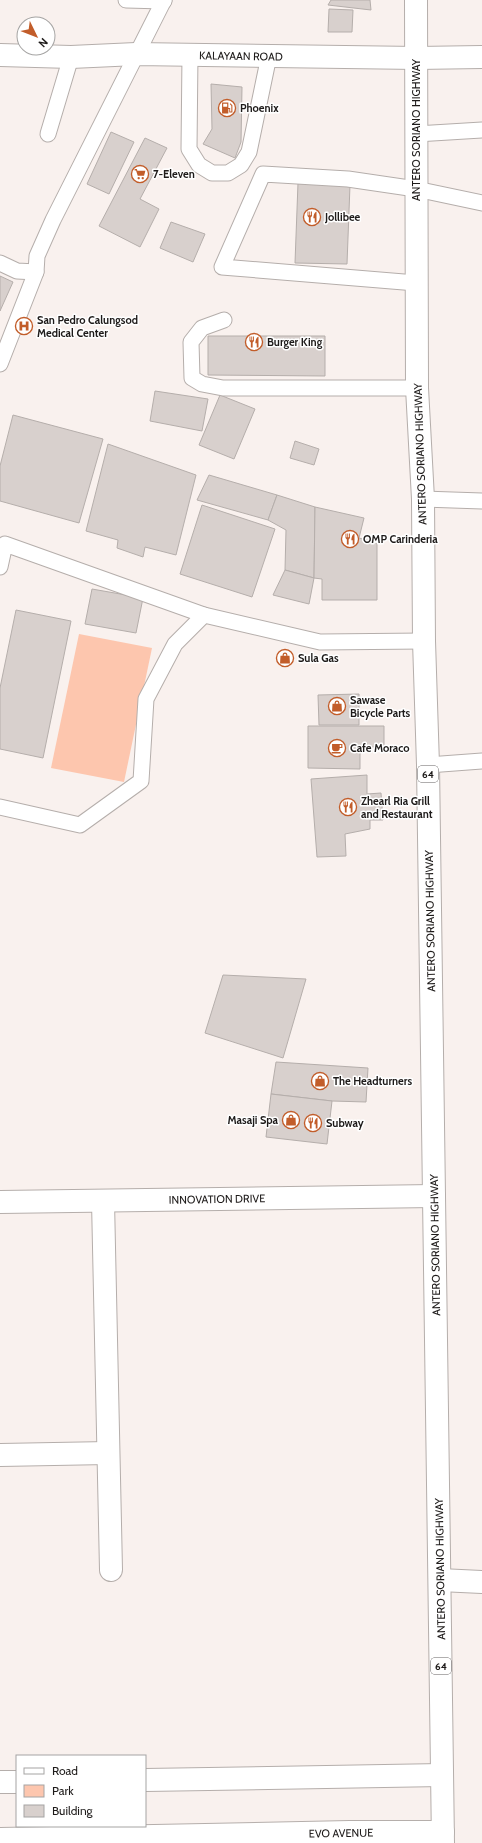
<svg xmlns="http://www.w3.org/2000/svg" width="482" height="1843" viewBox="0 0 482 1843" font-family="Cabin,sans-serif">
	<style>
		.green { fill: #fdc6ae }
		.building { fill: #d8d0cd; stroke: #b5aeab }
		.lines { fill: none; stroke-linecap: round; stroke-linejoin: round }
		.lane-casing { stroke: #b5aeab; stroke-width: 17 }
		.street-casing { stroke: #b5aeab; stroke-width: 24 }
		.secondary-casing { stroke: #b5aeab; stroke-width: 24 }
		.primary-casing { stroke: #b5aeab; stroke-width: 24 }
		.lane { stroke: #fff; stroke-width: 15 }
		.street { stroke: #fff; stroke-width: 22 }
		.secondary { stroke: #fff; stroke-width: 22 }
		.primary { stroke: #fff; stroke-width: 22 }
		.labels { text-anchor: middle; stroke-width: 3; stroke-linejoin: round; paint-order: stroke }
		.shield { fill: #fff; stroke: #625f5f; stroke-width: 1 }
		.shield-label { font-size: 10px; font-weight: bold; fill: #1e1b1a }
		.street-label { font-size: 11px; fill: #1e1b1a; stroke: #fff }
		.poi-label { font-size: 11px; font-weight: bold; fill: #1e1b1a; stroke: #fff; text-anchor: start }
	</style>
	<rect width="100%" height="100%" fill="#f9f1ee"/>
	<!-- green -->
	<path class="green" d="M 79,634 L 152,648 L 124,782 L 51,768 Z"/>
	<!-- building -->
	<g class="building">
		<path d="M 331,0 L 370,0 L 371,10 L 328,5 Z"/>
		<path d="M 329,9 L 353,10 L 352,32 L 328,32 Z"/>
		<path d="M 211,84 L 242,87 L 241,142 L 235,158 L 203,144 L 212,129 Z"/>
		<path d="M 111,132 L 134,142 L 109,194 L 87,184 Z"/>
		<path d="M 145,138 L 167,148 L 140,199 L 159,209 L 140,247 L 99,226 Z"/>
		<path d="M 298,183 L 350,185 L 347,264 L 295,263 Z"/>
		<path d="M 171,222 L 205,234 L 193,262 L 160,248 Z"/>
		<path d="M 0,276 L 13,282 L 0,311 Z"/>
		<path d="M 208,336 L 325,336 L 325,376 L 208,375 Z"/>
		<path d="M 155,391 L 208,399 L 202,431 L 150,421 Z"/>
		<path d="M 220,395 L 255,409 L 234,459 L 199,445 Z"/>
		<path d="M 13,415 L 103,439 L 79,523 L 0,501 L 0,466 Z"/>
		<path d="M 295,441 L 319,449 L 314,465 L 290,458 Z"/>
		<path d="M 108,444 L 196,475 L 176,555 L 145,547 L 143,557 L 117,548 L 118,540 L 86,531 Z"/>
		<path d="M 209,475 L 277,495 L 268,520 L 197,500 Z"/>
		<path d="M 277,495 L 315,507 L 314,578 L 285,570 L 286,530 L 268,520 Z"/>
		<path d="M 202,505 L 275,529 L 252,597 L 180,574 Z"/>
		<path d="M 315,507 L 364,518 L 359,538 L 377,543 L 377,600 L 322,600 L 322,579 L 314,578 Z"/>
		<path d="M 285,570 L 314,578 L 309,604 L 273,595 Z"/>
		<path d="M 92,589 L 143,598 L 136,633 L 85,624 Z"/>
		<path d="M 16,610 L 71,621 L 43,758 L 0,749 L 0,688 Z"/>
		<path d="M 359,694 L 359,725 L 319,725 L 318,695 Z"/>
		<path d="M 308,726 L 384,726 L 384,747 L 360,747 L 360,769 L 308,768 Z"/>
		<path d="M 367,775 L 367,794 L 381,793 L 383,820 L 370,820 L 370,829 L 345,834 L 346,856 L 317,857 L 311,779 Z"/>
		<path d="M 223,975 L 306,979 L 283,1058 L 205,1033 Z"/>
		<path d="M 276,1062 L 368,1068 L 366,1102 L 332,1101 L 271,1094 Z"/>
		<path d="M 271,1094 L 332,1101 L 327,1144 L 266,1137 Z"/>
	</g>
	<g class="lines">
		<!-- lane casing -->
		<g class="lane-casing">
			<g id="lane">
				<path d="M 126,0 L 164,1"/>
				<path d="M 190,55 L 189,149 L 199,165 L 212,173 L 228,173 L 241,165 L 249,152 L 269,56"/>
				<path d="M 48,134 L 71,57"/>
				<path d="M 416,134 L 482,130"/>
				<path d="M 0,263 L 17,271 L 36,272 L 37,256 L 53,220 L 164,0"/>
				<path d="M 416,283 L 222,267 L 263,174 L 348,179 L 416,189 L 482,203"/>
				<path d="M 224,320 L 202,328 L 191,342 L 192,378 L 202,384 L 223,388 L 417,388"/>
				<path d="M 0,364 L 36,272"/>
				<path d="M 423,499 L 482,501"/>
				<path d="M 0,567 L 5,544 L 204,615 L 320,642 L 424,641"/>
				<path d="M 428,765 L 482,761"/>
				<path d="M 0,807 L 80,825 L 141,781 L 146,699 L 175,644 L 204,615"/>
			</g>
		</g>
		<!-- street casing -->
		<g class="street-casing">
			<g id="street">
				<path d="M 103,1201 L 111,1570"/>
				<path d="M 0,1202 L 434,1196"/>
				<path d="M 0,1455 L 108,1453"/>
			</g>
		</g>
		<!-- secondary casing -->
		<g class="secondary-casing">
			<g id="secondary">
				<path d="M 0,55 L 71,57 L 136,54 L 417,58 L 482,57"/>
				<path d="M 440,1580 L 482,1582"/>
				<path d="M 145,1780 L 442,1775"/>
				<path d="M 0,1782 L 17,1782"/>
				<path d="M 0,1839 L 350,1832 L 443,1832"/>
			</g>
		</g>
		<!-- primary casing -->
		<g class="primary-casing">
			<path id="primary" d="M 416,0 L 417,388 L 423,499 L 424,641 L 428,765 L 443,1843"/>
		</g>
		<!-- lane -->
		<use href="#lane" class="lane"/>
		<!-- street -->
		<use href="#street" class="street"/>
		<!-- secondary -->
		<use href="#secondary" class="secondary"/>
		<!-- primary -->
		<use href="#primary" class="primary"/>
	</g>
	<!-- icons -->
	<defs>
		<g id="fuel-ring" transform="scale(0.9)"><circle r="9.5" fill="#fff" stroke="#c25d2a" stroke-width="1.5"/><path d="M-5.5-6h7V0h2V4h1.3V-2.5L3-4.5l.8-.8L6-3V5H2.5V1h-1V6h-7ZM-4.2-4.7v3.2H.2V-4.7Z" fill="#c25d2a"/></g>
		<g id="supermarket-ring" transform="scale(0.9)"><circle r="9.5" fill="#fff" stroke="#c25d2a" stroke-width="1.5"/><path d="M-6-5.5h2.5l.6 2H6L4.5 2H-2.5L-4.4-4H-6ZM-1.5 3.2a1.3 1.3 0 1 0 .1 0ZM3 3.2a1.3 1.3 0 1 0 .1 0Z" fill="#c25d2a"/></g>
		<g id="restaurant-ring" transform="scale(0.9)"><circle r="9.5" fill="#fff" stroke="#c25d2a" stroke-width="1.5"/><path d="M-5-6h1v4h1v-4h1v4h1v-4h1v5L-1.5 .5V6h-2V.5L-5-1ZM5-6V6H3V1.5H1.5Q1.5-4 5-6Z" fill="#c25d2a"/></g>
		<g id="hospital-ring" transform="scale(0.9)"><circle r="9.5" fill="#fff" stroke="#c25d2a" stroke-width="1.5"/><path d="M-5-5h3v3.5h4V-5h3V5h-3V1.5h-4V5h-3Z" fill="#c25d2a"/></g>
		<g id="shop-ring" transform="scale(0.9)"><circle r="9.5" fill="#fff" stroke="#c25d2a" stroke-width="1.5"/><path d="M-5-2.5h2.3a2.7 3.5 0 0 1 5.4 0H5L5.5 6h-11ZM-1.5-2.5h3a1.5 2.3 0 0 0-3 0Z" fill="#c25d2a"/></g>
		<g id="cafe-ring" transform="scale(0.9)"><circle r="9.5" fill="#fff" stroke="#c25d2a" stroke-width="1.5"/><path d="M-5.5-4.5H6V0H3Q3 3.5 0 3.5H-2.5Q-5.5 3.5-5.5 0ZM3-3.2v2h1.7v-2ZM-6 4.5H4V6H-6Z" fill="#c25d2a"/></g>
	</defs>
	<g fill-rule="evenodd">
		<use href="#fuel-ring" x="227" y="108"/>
		<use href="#supermarket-ring" x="140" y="174"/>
		<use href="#restaurant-ring" x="312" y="217"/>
		<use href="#hospital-ring" x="24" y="326"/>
		<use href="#restaurant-ring" x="254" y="342"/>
		<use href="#restaurant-ring" x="350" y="539"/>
		<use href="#shop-ring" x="285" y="658"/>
		<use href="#shop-ring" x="337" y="706"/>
		<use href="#cafe-ring" x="337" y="748"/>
		<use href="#restaurant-ring" x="348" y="807"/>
		<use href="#shop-ring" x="320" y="1081"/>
		<use href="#shop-ring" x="291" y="1120"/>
		<use href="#restaurant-ring" x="313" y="1123"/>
	</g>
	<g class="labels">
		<!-- shield labels -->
		<g class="shield">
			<rect x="418" y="766" width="20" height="16" rx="3"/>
			<rect x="431" y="1658" width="20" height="16" rx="3"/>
		</g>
		<g class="shield-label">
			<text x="428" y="778">64</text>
			<text x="441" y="1670">64</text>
		</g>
		<!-- street labels -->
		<g class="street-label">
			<text transform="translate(241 56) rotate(1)" y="4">KALAYAAN ROAD</text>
			<text transform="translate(416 130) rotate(-90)" y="4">ANTERO SORIANO HIGHWAY</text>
			<text transform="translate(420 454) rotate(-92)" y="4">ANTERO SORIANO HIGHWAY</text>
			<text transform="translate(430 921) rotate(-91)" y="4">ANTERO SORIANO HIGHWAY</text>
			<text transform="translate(217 1199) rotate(-1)" y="4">INNOVATION DRIVE</text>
			<text transform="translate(435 1245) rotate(-91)" y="4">ANTERO SORIANO HIGHWAY</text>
			<text transform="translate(440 1569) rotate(-91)" y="4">ANTERO SORIANO HIGHWAY</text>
			<text transform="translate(341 1833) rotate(-1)" y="4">EVO AVENUE</text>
		</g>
		<!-- poi labels -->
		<g class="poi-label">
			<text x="240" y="112">Phoenix</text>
			<text x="153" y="178">7-Eleven</text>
			<text x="325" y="221">Jollibee</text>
			<text x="37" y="324">San Pedro Calungsod<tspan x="37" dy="13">Medical Center</tspan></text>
			<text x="267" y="346">Burger King</text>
			<text x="363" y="543">OMP Carinderia</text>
			<text x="298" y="662">Sula Gas</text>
			<text x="350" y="704">Sawase<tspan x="350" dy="13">Bicycle Parts</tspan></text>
			<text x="350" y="752">Cafe Moraco</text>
			<text x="361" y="805">Zhearl Ria Grill<tspan x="361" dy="13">and Restaurant</tspan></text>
			<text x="333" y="1085">The Headturners</text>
			<text x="278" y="1124" text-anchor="end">Masaji Spa</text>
			<text x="326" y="1127">Subway</text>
		</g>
	</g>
	<!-- legend -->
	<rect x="16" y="1755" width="130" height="72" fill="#ffffff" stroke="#a5a4a3"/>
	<rect x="24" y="1768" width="20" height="6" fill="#ffffff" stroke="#a5a4a3"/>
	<text x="52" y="1775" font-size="12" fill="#1e1b1a">Road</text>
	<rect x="24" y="1785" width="20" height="12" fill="#fdc6ae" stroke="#a5a4a3"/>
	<text x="52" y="1795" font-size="12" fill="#1e1b1a">Park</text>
	<rect x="24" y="1805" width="20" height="12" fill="#d8d0cd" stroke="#a5a4a3"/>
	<text x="52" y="1815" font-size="12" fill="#1e1b1a">Building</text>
	<!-- north arrow -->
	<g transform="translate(36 36) rotate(133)"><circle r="19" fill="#ffffff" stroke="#a5a4a3"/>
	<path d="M0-3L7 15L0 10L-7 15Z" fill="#c25d2a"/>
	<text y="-6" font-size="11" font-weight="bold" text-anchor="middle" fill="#1e1b1a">N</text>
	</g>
</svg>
